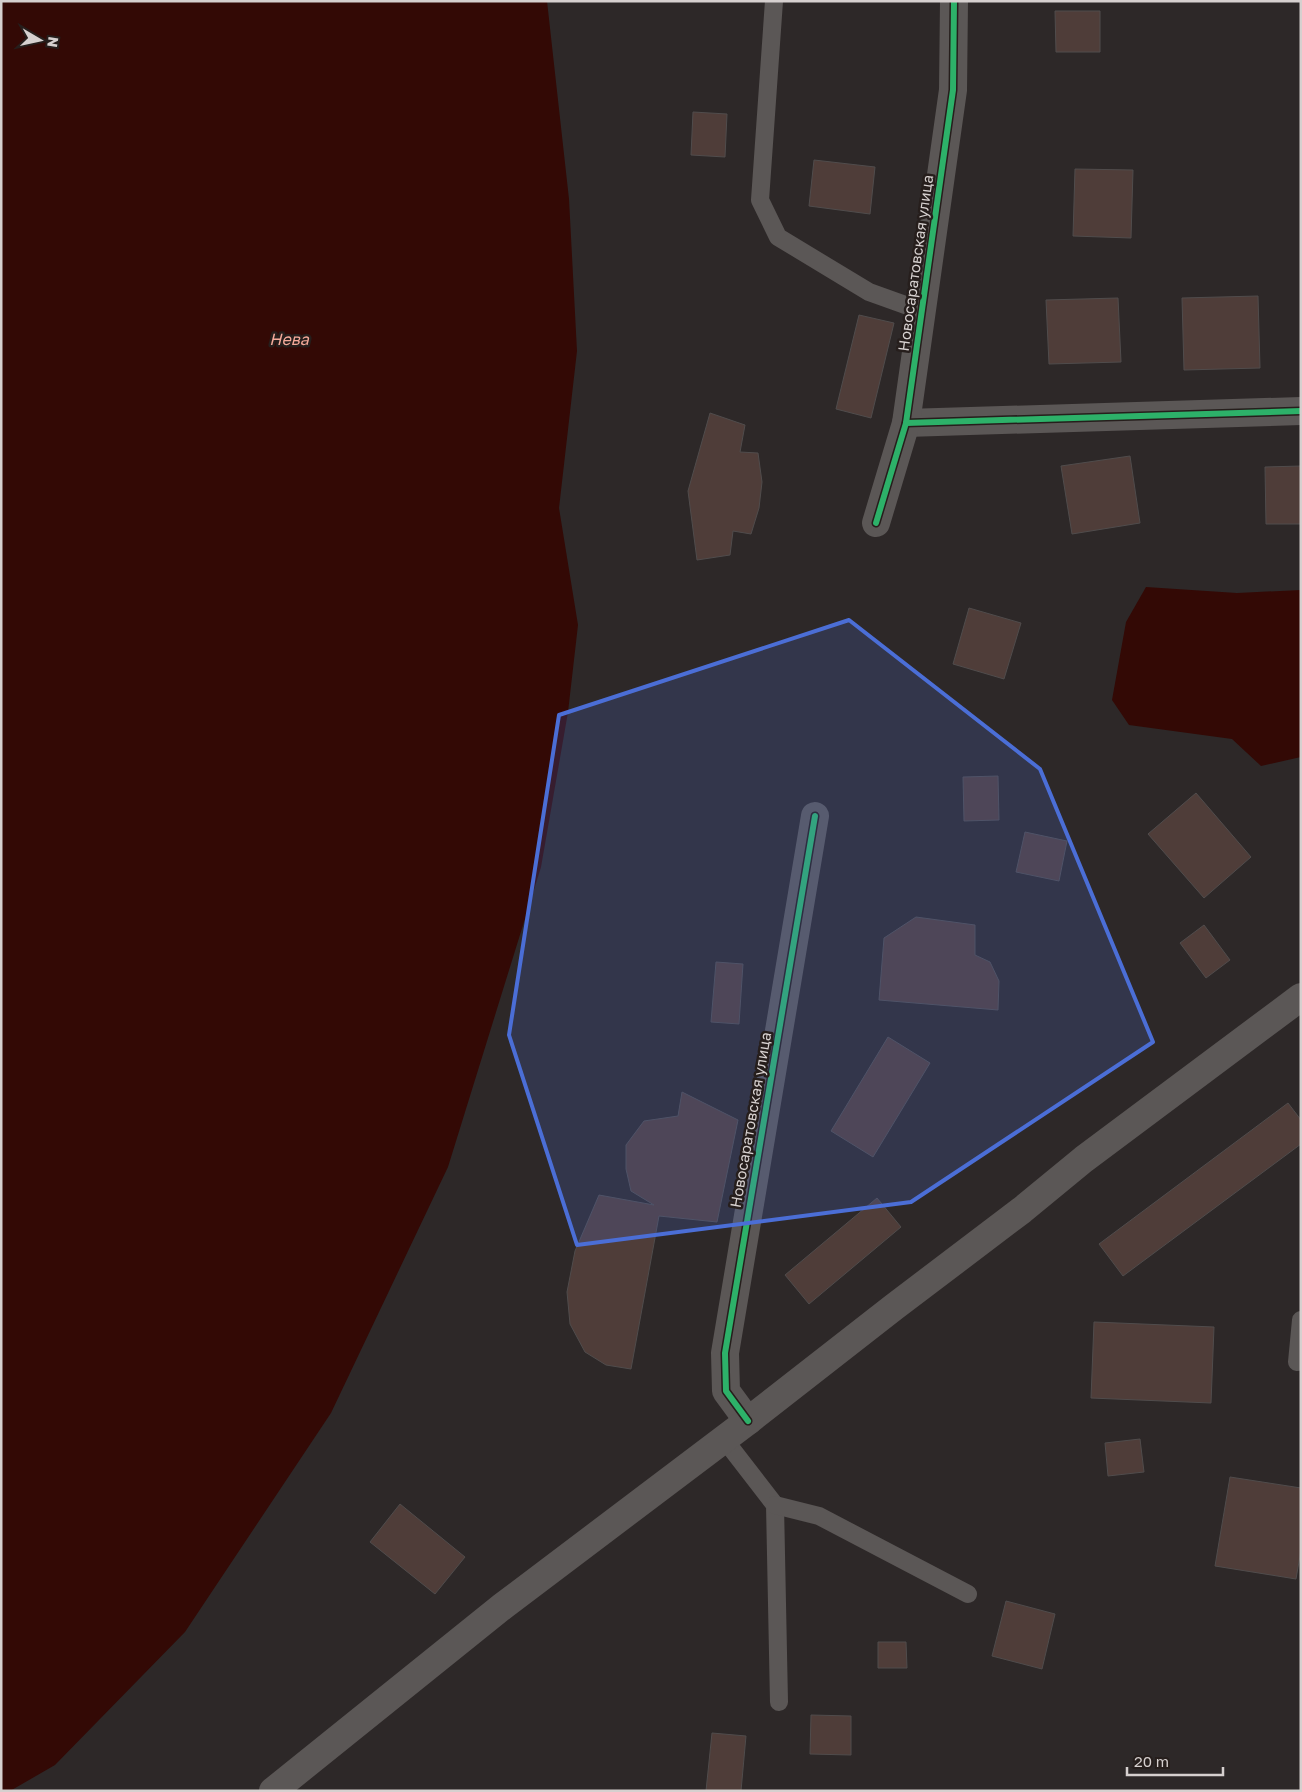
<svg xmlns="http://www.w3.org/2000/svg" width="1302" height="1792" viewBox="0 0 1302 1792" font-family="'Golos Text',sans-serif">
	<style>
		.water { fill: #330905 }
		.building { fill: #4f3d39; stroke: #504c4c }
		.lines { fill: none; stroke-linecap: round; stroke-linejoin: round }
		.lane { stroke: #5b5756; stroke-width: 18 }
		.street { stroke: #5b5756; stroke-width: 28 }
		.secondary { stroke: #5b5756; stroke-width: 28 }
		.cycleway-casing { stroke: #261e1c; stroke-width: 9 }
		.cycleway { stroke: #2db169; stroke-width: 6 }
		.marked { fill: #4b6ed6; fill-opacity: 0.2; stroke: #4b6ed6; stroke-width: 4; stroke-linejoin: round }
		.labels { text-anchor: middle; stroke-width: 5; stroke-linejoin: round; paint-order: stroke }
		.street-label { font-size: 15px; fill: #d6d0cf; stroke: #261e1c }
		.water-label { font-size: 16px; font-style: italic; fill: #f4a999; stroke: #261e1c }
	</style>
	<rect width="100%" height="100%" fill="#2d2828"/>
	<!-- water -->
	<g class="water">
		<path d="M 1,1 L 547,1 L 569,199 L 577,351 L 559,508 L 578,625 L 568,712 L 541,867 L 448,1167 L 331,1413 L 185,1632 L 55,1765 L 10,1791 L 1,1791 Z"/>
		<path d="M 1146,587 L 1237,593 L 1301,590 L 1301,757 L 1261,766 L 1232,739 L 1129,725 L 1112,700 L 1126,622 Z"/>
	</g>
	<!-- building -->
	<g class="building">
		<path d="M 1055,11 L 1100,11 L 1100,52 L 1056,52 Z"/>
		<path d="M 693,112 L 727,114 L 725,157 L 691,155 Z"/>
		<path d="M 814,160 L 875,167 L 870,214 L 809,206 Z"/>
		<path d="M 1075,169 L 1133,170 L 1131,238 L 1073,236 Z"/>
		<path d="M 1258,296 L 1260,368 L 1184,370 L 1182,298 Z"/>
		<path d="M 1118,298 L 1121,362 L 1049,364 L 1046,300 Z"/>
		<path d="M 859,315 L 894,323 L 871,418 L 836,409 Z"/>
		<path d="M 710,413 L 745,425 L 740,452 L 758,453 L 762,482 L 759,508 L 751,534 L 733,531 L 730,555 L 697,560 L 688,491 Z"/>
		<path d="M 1130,456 L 1140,523 L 1072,534 L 1061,466 Z"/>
		<path d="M 1301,466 L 1301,524 L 1266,524 L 1265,467 Z"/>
		<path d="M 969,608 L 1021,623 L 1004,679 L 953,664 Z"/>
		<path d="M 998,776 L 999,820 L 964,821 L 963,777 Z"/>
		<path d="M 1196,793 L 1251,857 L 1204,898 L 1148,834 Z"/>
		<path d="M 1025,832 L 1067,841 L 1059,881 L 1016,872 Z"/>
		<path d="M 916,917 L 975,925 L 975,955 L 990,962 L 999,981 L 998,1010 L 879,1000 L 884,938 Z"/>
		<path d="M 1204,925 L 1230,960 L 1206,978 L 1180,943 Z"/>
		<path d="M 716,962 L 743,964 L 739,1024 L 711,1022 Z"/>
		<path d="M 888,1037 L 930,1063 L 873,1157 L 831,1131 Z"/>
		<path d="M 682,1092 L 738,1120 L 717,1222 L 659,1216 L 631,1369 L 606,1365 L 585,1352 L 570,1324 L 567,1292 L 575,1251 L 599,1195 L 654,1205 L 631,1191 L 626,1169 L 626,1145 L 644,1121 L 678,1116 Z"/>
		<path d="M 1288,1103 L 1301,1120 L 1301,1144 L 1123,1276 L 1099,1244 Z"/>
		<path d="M 877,1198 L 901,1227 L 809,1304 L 785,1275 Z"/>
		<path d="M 1094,1322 L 1214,1327 L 1211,1403 L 1091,1398 Z"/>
		<path d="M 1140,1439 L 1144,1472 L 1108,1476 L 1105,1443 Z"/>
		<path d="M 1230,1477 L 1301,1488 L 1301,1550 L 1296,1579 L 1215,1566 Z"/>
		<path d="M 400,1504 L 465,1557 L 435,1594 L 370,1542 Z"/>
		<path d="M 1006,1601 L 1055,1614 L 1042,1669 L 992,1656 Z"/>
		<path d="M 878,1642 L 906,1642 L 907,1668 L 878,1668 Z"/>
		<path d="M 811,1715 L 851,1716 L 851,1755 L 810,1754 Z"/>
		<path d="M 712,1733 L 746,1736 L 741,1791 L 706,1791 Z"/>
	</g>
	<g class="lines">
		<!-- lane -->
		<g class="lane">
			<path d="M 774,1 L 760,200 L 778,237 L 869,292 L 922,311"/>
			<path d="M 1297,1362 L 1301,1320"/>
			<path d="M 724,1439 L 775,1505 L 779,1702"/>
			<path d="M 775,1505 L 819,1516 L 968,1594"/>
		</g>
		<!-- street -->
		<g class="street">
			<path d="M 906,423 L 1301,411"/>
			<path d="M 876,523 L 906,423 L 953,90 L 954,1"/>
			<path d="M 748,1421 L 726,1391 L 725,1353 L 815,816"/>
		</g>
		<!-- secondary -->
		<path class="secondary" d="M 273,1791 L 503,1606 L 748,1421 L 894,1307 L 1022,1210 L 1084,1159 L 1301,997"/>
		<!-- cycleway casing -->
		<g class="cycleway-casing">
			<g id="cycleway">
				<path d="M 906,423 L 1301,411"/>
				<path d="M 876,523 L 906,423 L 953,90 L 954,1"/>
				<path d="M 748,1421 L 726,1391 L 725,1353 L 815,816"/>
			</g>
		</g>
		<!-- cycleway -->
		<use href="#cycleway" class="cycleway"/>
	</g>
	<!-- marked area -->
	<path class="marked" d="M 849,620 L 1040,769 L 1153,1042 L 911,1202 L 577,1245 L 509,1035 L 559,715 Z"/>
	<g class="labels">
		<!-- street labels -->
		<g class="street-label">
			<text transform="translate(916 263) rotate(-82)" y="5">Новосаратовская улица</text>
			<text transform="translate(751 1120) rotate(-80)" y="5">Новосаратовская улица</text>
		</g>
		<!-- water labels -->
		<g class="water-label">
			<text x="289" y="345">Нева</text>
		</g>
	</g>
	<!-- border -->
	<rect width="1302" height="1792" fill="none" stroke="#d6d0cf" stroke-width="5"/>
	<!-- north arrow -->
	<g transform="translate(40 40) rotate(99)" stroke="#261e1c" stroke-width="4" paint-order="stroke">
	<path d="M0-4L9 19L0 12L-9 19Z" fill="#d6d0cf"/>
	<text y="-8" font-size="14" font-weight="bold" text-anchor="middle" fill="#d6d0cf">N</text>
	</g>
	<!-- scale -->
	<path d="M1127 1767v8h96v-8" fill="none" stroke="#d6d0cf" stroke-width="2.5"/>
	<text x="1134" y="1767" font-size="15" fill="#d6d0cf" stroke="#261e1c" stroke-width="4" paint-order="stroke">20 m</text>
</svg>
